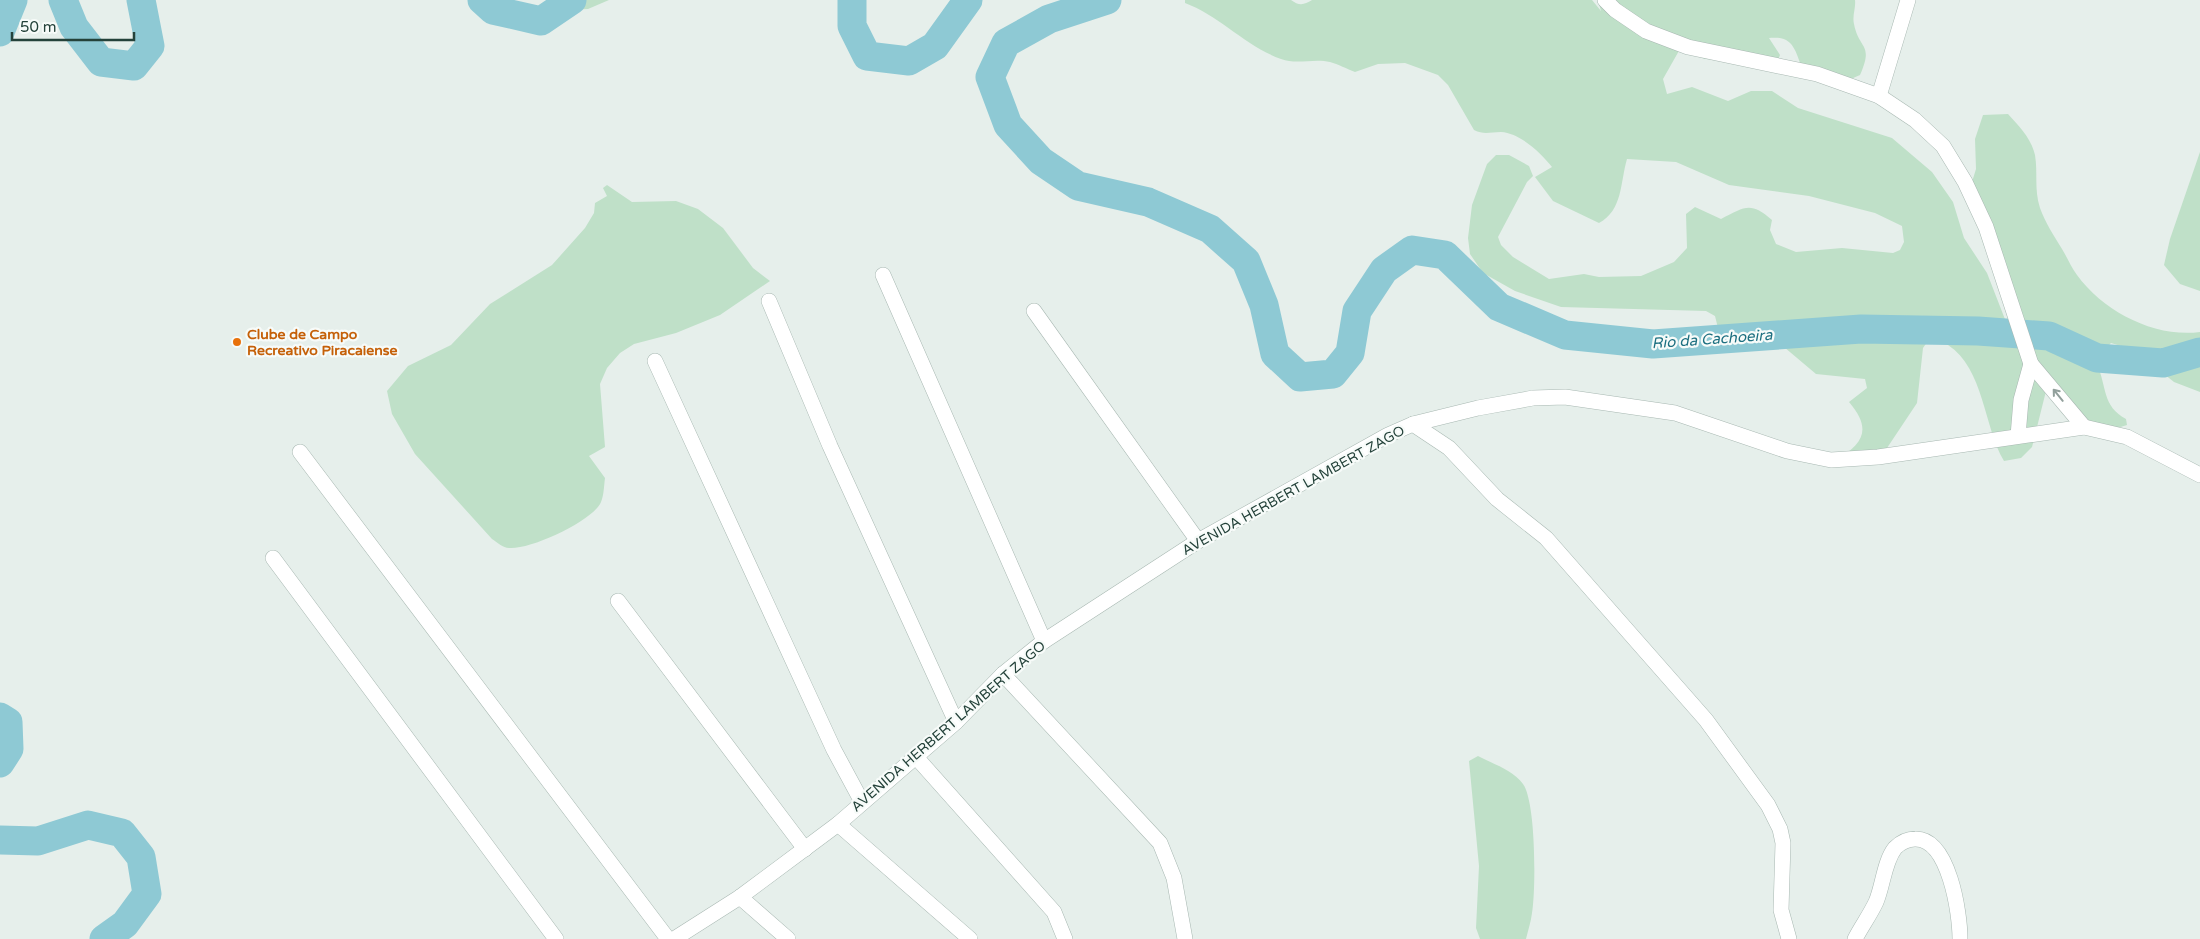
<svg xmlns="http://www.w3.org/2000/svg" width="2200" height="939" viewBox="0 0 2200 939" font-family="'Varela Round',sans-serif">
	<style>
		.green { fill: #bfe0c8 }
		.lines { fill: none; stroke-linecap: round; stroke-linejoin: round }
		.river { stroke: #8ec9d4; stroke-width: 29 }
		.minor-casing { stroke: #a8b8b2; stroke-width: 16 }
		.tertiary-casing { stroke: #a8b8b2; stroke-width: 16 }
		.minor { stroke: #fff; stroke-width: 15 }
		.tertiary { stroke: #fff; stroke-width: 15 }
		.oneway { stroke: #92a09c }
		.food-dot { fill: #e8710a; stroke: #f7fbf9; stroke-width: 2 }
		.labels { text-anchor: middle; stroke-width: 4.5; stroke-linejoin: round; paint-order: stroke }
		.food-label { font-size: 14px; font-weight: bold; fill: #c56008; stroke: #f7fbf9; text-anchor: start }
		.street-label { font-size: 14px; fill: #24423a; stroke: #f7fbf9 }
		.water-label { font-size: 15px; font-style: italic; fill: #1c6f80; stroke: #f7fbf9 }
	</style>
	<rect width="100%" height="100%" fill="#e6efeb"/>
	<!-- green -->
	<g class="green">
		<path d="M 555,0 L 609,0 L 588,9 L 568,10 Z"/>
		<path d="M 1185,0 L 1291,0 C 1299,6 1304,5 1312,0 L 1592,0 L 1601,11 L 1598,0 L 1855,0 C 1856,8 1852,16 1854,24 C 1859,50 1874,43 1860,75 L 1844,82 L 1804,73 C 1795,52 1795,35 1769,38 L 1780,55 L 1777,63 L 1705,59 L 1680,49 L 1663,79 L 1667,94 L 1692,87 L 1728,101 L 1751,91 L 1772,91 L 1798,108 L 1892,138 L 1932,172 L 1953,202 L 1964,238 L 1987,273 L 2015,345 L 2028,361 L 1972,182 L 1976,169 L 1975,139 L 1983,115 L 2008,114 C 2019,126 2031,138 2035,155 C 2038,173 2034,189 2040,208 C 2045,222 2054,236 2062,249 C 2067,257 2071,267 2077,275 C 2104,312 2155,338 2200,332 L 2200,392 L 2174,382 L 2134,350 L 2111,343 L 2105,349 L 2102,371 L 2097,364 C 2107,387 2102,406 2126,419 L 2127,425 C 2088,438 2073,415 2046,391 L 2032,447 L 2021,458 L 2004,461 C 1984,428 1984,368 1948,345 C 1944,341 1936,340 1930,338 L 1923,348 L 1917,403 L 1885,451 L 1836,460 C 1864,443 1872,429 1849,402 L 1867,388 L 1865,379 L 1816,374 L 1784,347 L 1718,328 L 1715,316 L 1706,311 L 1561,307 L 1515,291 L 1483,273 L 1470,254 L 1468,238 L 1472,205 L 1487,164 L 1496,155 L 1509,155 L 1529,166 L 1533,176 L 1527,182 L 1498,237 L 1501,245 L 1513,257 L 1549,279 L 1584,274 L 1599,277 L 1641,276 L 1674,262 L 1687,248 L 1686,214 L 1695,207 L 1721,219 C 1745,207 1750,201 1772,220 L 1770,230 L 1776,244 L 1796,252 L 1842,248 L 1893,253 L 1900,250 L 1904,242 L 1902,226 L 1875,213 L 1809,196 L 1729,185 L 1676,162 L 1627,159 C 1620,183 1623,210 1599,223 L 1553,201 L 1535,177 L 1552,167 C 1541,153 1520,133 1501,132 C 1490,132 1484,135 1474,130 L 1448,85 L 1438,75 L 1405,63 L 1378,64 L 1355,72 C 1347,69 1338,64 1330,62 C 1314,58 1297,65 1281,59 C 1245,46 1220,16 1185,3 Z"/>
		<path d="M 2200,152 L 2200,291 L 2180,284 L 2164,265 L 2170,239 Z"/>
		<path d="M 607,185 L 632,202 L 676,201 L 698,209 L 723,228 L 753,268 L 770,281 L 720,315 L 676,333 L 634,344 L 620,353 L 607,368 L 600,384 L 605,447 L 589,456 L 605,478 C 604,485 604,495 601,502 C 593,521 530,550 509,548 C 503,548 497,542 492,539 L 415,454 L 392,414 L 387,391 L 408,366 L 451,345 L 490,304 L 552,265 L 585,228 L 594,213 L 595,203 L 607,196 L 603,188 Z"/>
		<path d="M 1478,756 C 1493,764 1513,770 1523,784 C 1536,802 1536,889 1532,913 C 1531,922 1528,930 1526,939 L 1480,939 L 1476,928 L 1479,866 L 1469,761 Z"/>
	</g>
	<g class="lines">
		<!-- river -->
		<g class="river">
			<path d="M 63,0 L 74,27 L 101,62 L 134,66 L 150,46 L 141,0"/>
			<path d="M 482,0 L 493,10 L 541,21 L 572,0"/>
			<path d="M 852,0 L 852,26 L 867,56 L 909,61 L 935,46 L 968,0"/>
			<path d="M 1107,0 L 1049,19 L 1006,43 L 990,77 L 1008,125 L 1041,161 L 1078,186 L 1148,202 L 1210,229 L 1246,261 L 1264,305 L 1275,354 L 1300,377 L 1333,374 L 1350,353 L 1357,311 L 1384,270 L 1412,250 L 1445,255 L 1499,307 L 1565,335 L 1653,344 L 1861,329 L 1978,331 L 2049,336 L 2097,358 L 2163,363 L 2200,352"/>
			<path d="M 0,32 L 13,0"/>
			<path d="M 0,717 L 8,722 L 9,749 L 0,763"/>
			<path d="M 0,840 L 38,841 L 88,825 L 122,833 L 141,857 L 147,894 L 125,924 L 104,939"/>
		</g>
		<!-- minor casing -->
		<g class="minor-casing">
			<g id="minor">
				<path d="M 1879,96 L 1908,0"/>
				<path d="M 883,275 L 1044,641"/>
				<path d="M 769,301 L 830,446 L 956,722"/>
				<path d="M 1034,311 L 1198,541"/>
				<path d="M 655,361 L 834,750 L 862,802"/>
				<path d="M 1413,424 L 1449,448 L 1497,499 L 1546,538 L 1706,720 L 1768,805 L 1780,829 L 1783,843 L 1781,910 L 1789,939"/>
				<path d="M 300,452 L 668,939"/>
				<path d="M 273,558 L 556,939"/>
				<path d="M 618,601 L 805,849"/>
				<path d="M 1003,674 L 1160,843 L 1174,878 L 1185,939"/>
				<path d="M 916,757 L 1054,912 L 1065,939"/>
				<path d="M 838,824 L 970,939"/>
				<path d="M 740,897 L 788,939"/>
				<path d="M 1855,939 C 1861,927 1870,915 1876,902 C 1883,886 1884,862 1895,848 C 1901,842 1907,839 1915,839 C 1949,838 1960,913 1960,939"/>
			</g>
		</g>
		<!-- tertiary casing -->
		<g class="tertiary-casing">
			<g id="tertiary">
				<path d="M 1605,0 L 1615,10 L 1646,31 L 1688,47 L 1817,74 L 1879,96 L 1915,120 L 1943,146 L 1965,182 L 1986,227 L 2031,364 L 2084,427"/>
				<path d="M 2018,436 L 2021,400 L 2031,364"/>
				<path d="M 674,939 L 740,897 L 838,824 L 956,722 L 1003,674 L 1044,641 L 1198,541 L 1388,435 L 1413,424 L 1478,408 L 1533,398 L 1565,397 L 1675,413 L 1787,451 L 1831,460 L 1878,457 L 2084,427 L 2127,437 L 2200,475"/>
			</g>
		</g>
		<!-- minor -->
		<use href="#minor" class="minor"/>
		<!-- tertiary -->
		<use href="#tertiary" class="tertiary"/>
	</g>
	<!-- one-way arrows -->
	<defs><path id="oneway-shaft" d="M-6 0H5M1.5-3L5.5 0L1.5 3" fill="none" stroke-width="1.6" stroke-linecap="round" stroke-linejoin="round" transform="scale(1.25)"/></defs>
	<use class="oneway" href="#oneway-shaft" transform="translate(2058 395) rotate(-129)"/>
	<!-- markers -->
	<circle class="food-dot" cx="237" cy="342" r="5"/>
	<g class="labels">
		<!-- food labels -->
		<g class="food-label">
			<text x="247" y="339">Clube de Campo<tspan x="247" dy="16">Recreativo Piracaiense</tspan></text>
		</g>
		<!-- street labels -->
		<g class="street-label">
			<text transform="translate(1293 490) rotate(-29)" y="5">AVENIDA HERBERT LAMBERT ZAGO</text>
			<text transform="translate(948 726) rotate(-41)" y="5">AVENIDA HERBERT LAMBERT ZAGO</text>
		</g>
		<!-- water labels -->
		<g class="water-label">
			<text transform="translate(1712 339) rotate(-4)" y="5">Rio da Cachoeira</text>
		</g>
	</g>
	<!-- scale -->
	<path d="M12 32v8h122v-8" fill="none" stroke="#24423a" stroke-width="2.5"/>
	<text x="20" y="32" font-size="15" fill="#24423a" stroke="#f7fbf9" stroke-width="4" paint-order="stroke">50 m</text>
</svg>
